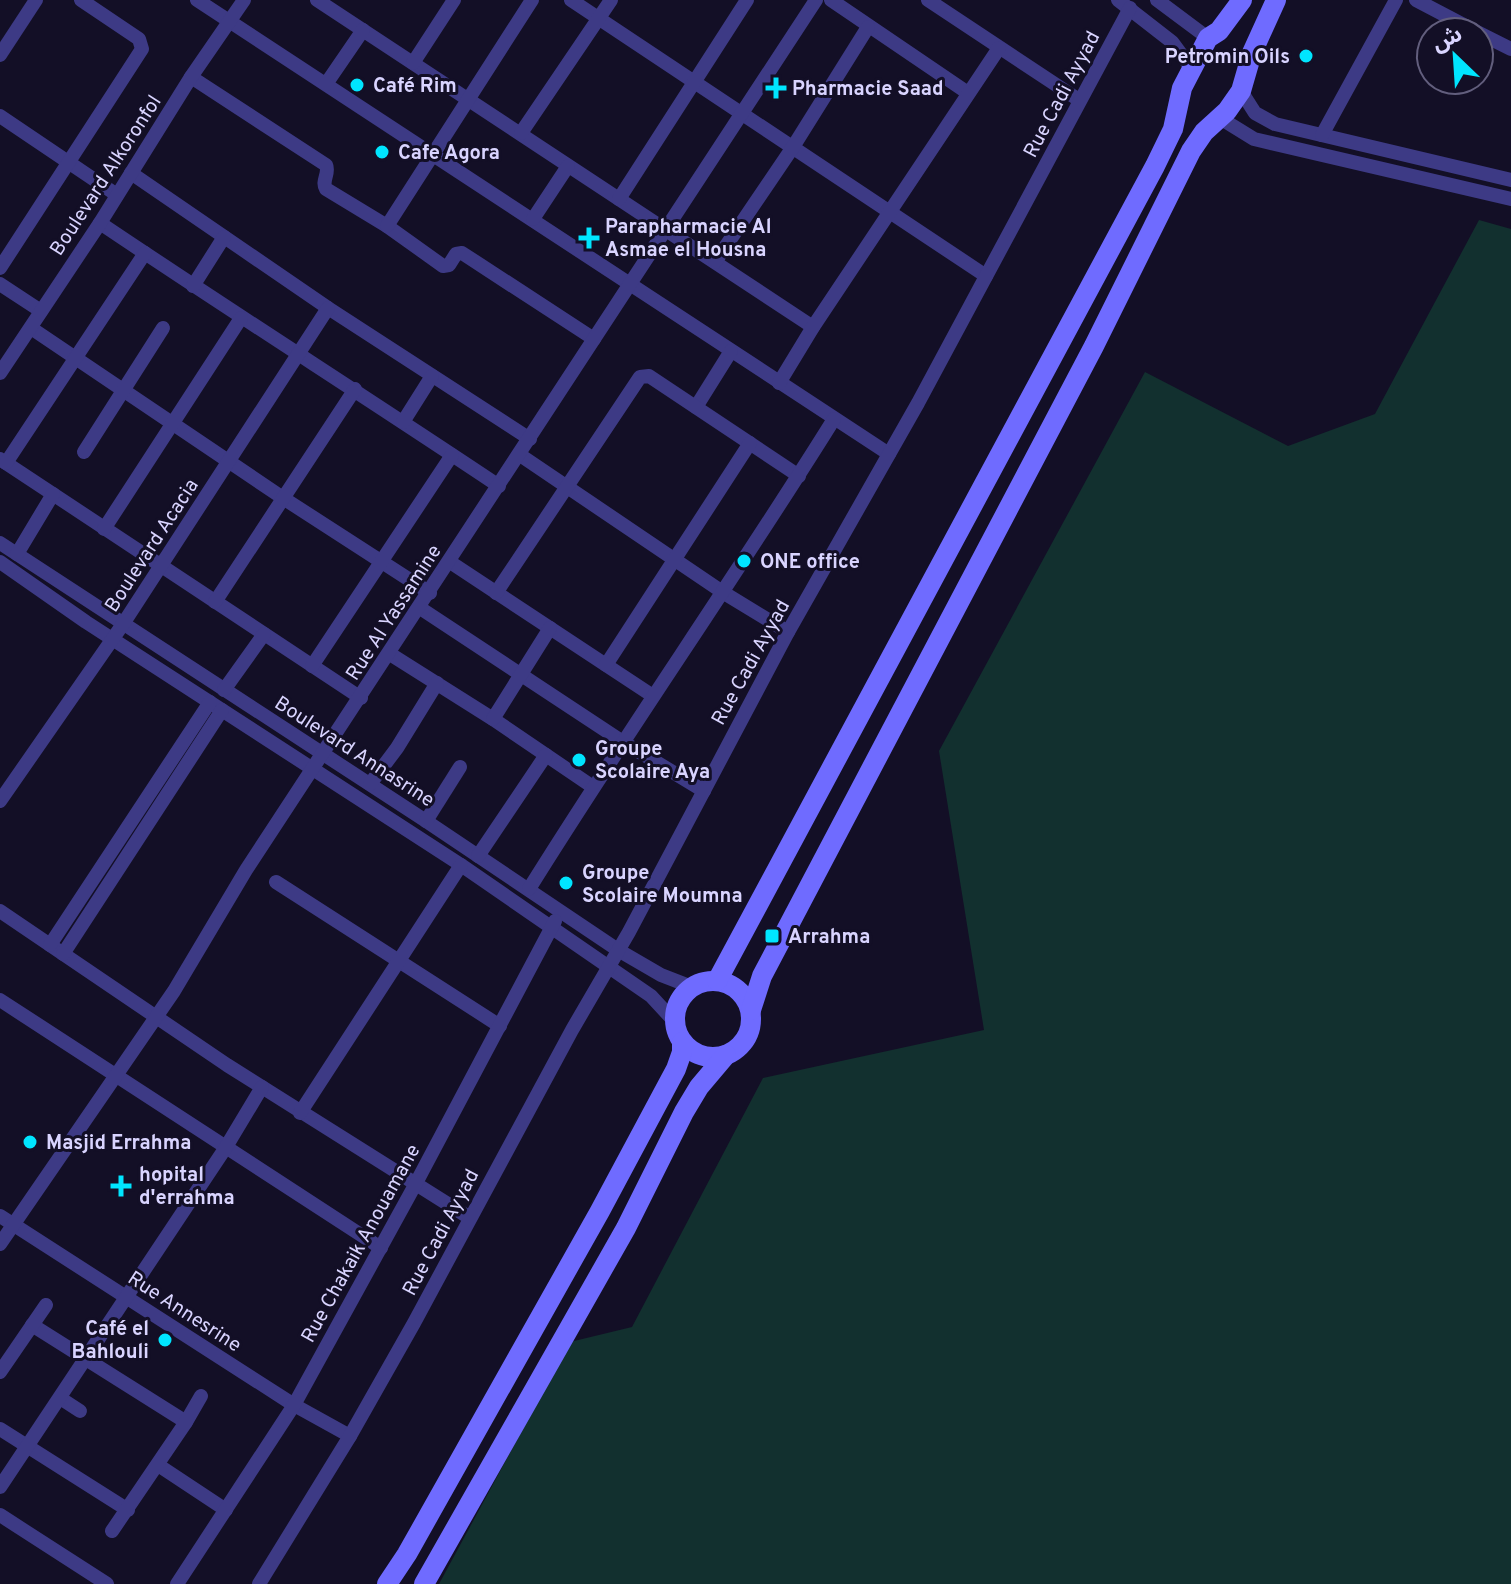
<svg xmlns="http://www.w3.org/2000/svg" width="1511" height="1584" viewBox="0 0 1511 1584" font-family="Overpass,'Noto Sans Arabic',sans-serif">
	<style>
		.green { fill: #12302f }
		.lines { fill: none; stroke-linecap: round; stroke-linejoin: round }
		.minor { stroke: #3d3a85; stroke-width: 14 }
		.secondary { stroke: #6f6bff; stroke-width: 20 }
		.poi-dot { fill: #00e5ff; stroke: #130f26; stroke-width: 3 }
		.labels { text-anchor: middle; stroke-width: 6; stroke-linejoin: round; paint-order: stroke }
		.poi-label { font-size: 20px; font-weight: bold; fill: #d9d4ff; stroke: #130f26; text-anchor: start }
		.street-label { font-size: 20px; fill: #d9d4ff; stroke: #130f26 }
	</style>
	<rect width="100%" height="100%" fill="#130f26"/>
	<!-- green -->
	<path class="green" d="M 1479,220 L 1511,229 L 1511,1584 L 439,1584 L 570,1342 L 632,1327 L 763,1078 L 984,1030 L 939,751 L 1145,372 L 1288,446 L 1375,414 Z"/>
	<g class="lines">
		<!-- minor -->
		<g class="minor">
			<path d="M 197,0 L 889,454"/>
			<path d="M 317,0 L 813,327"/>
			<path d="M 571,0 L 986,276"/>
			<path d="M 831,0 L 968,93"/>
			<path d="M 928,0 L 1079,100"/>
			<path d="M 1118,0 L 1172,42 L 1192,69"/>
			<path d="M 1157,0 L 1208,38"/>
			<path d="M 1416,0 L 1477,32"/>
			<path d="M 1479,33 L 1511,49"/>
			<path d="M 0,55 L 36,0"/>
			<path d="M 413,63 L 454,0"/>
			<path d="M 191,77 L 326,165 C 330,173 321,181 326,189 L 387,226 L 443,266 L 449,265 L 456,254 L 462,253 L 594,339"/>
			<path d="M 326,84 L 363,30"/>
			<path d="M 1241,91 L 1255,113 L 1275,124 L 1511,180"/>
			<path d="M 0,116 L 117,195"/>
			<path d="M 1220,118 L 1254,139 L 1511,199"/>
			<path d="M 521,133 L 611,0"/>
			<path d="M 1322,135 L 1396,0"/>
			<path d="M 131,173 L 328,308 L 530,439"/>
			<path d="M 619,199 L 747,0"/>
			<path d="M 533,219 L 568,166"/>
			<path d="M 100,223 C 232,312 366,397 499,486"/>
			<path d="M 387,226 L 532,0"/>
			<path d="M 715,262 L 793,147 L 868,27"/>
			<path d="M 0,268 L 142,49 L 139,39 L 81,0"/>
			<path d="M 0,284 L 41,311"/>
			<path d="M 193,286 L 224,237"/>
			<path d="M 31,328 L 283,498 L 430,593"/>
			<path d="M 0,373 L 100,223 L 191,77 L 244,0"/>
			<path d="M 779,383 L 813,327 L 999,48"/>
			<path d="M 696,407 L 731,351"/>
			<path d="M 403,422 L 432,376"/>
			<path d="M 84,452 L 163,328"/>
			<path d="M 520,455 L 724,593 L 788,632"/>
			<path d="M 0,459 L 361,698"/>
			<path d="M 6,463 L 145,253"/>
			<path d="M 104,529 L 241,318"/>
			<path d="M 0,543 L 426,821 L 618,950 L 661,975 L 692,987"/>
			<path d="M 17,554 L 53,494"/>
			<path d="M 0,562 L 86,622 L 461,865 L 651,996 L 675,1022"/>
			<path d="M 450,562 L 653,696"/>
			<path d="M 496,593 L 640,377 L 649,376 L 799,476"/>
			<path d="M 215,602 L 355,389"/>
			<path d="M 420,608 L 623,742 L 704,791"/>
			<path d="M 390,654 L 493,719 L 593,787"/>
			<path d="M 606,665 L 750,443"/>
			<path d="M 312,666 L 452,455"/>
			<path d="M 224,690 L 264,634"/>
			<path d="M 493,719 L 550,628"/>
			<path d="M 370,784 L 397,748 L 437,683"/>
			<path d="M 0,801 L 123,624 L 328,308"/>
			<path d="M 426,821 L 460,767"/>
			<path d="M 478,856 L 546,755"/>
			<path d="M 276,882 L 500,1026"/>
			<path d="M 529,889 C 628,730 735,578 834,419"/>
			<path d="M 0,911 L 227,1065 L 470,1218"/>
			<path d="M 50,945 L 210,702"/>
			<path d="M 63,954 L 222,710"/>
			<path d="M 0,1000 L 381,1248"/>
			<path d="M 300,1113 L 461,865"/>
			<path d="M 0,1216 L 294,1405 L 350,1436"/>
			<path d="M 0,1244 L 174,991 L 246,870 L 816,0"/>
			<path d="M 32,1325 L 186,1422"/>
			<path d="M 0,1372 L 46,1305"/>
			<path d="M 60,1398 L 80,1411"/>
			<path d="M 0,1429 L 128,1510"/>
			<path d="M 158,1465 L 226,1510"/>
			<path d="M 0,1487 L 226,1147 L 262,1087"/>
			<path d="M 0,1515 L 107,1584"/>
			<path d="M 112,1531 L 186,1422 L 201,1396"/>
			<path d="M 177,1584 L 294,1405 L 415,1185 L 555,921"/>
			<path d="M 259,1584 L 350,1436 L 414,1323 L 572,1030 L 629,932 L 788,632 L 918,403 L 1130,8"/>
		</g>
		<!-- secondary -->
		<g class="secondary">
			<circle cx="713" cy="1019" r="38"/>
			<path d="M 717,981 L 1155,166 L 1173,129 L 1182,88 L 1208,38 L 1219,31 L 1242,0"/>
			<path d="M 751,1010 L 762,976 L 1094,346 L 1191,151 L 1204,132 L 1227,111 L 1241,91 L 1252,53 L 1276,0"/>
			<path d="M 387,1584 L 407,1554 L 600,1211 L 676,1069 L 682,1052 L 682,1042"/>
			<path d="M 424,1584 L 626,1228 L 684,1112 L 699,1087 L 726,1055"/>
		</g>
	</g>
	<!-- markers -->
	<g class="poi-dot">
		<circle cx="1306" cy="56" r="8"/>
		<circle cx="357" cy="85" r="8"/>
		<path d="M772 76h8v8h8v8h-8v8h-8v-8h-8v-8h8z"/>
		<circle cx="382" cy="152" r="8"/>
		<path d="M585 226h8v8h8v8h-8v8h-8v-8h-8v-8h8z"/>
		<circle cx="744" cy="561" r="8"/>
		<circle cx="579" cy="760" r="8"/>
		<circle cx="566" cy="883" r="8"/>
		<rect x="764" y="928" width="16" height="16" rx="4"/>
		<circle cx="30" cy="1142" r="8"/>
		<path d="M117 1174h8v8h8v8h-8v8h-8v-8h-8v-8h8z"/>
		<circle cx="165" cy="1340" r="8"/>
	</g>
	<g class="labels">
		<!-- poi labels -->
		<g class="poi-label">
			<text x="1290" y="63" text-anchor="end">Petromin Oils</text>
			<text x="373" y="92">Café Rim</text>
			<text x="792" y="95">Pharmacie Saad</text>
			<text x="398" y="159">Cafe Agora</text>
			<text x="605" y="233">Parapharmacie Al<tspan x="605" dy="23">Asmae el Housna</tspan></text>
			<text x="760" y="568">ONE office</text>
			<text x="595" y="755">Groupe<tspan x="595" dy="23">Scolaire Aya</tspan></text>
			<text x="582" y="879">Groupe<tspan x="582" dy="23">Scolaire Moumna</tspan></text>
			<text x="788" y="943">Arrahma</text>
			<text x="46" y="1149">Masjid Errahma</text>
			<text x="139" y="1181">hopital<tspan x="139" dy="23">d'errahma</tspan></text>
			<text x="149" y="1335" text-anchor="end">Café el<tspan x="149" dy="23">Bahlouli</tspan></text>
		</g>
		<!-- street labels -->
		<g class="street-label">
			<text transform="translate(1061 94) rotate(-62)" y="7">Rue Cadi Ayyad</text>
			<text transform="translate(105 175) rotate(-57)" y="7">Boulevard Alkoronfol</text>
			<text transform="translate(151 545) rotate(-57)" y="7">Boulevard Acacia</text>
			<text transform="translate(393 612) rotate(-57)" y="7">Rue Al Yassamine</text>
			<text transform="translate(750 662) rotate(-61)" y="7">Rue Cadi Ayyad</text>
			<text transform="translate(355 751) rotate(33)" y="7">Boulevard Annasrine</text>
			<text transform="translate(440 1232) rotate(-62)" y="7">Rue Cadi Ayyad</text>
			<text transform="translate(360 1243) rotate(-61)" y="7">Rue Chakaik Anouamane</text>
			<text transform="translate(185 1311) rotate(33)" y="7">Rue Annesrine</text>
		</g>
	</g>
	<!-- north arrow -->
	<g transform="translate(1455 56) rotate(335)"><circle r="38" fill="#130f26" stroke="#625e7d" stroke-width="2"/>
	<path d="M0-6L14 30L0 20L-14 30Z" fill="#00e5ff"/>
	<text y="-12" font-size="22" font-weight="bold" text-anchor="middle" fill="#d9d4ff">ش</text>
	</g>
</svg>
